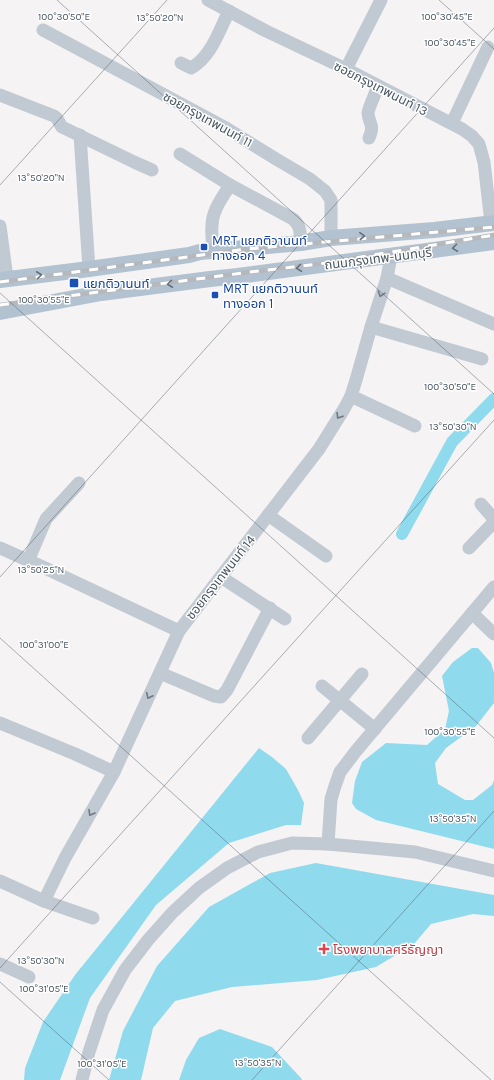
<svg xmlns="http://www.w3.org/2000/svg" width="494" height="1080" viewBox="0 0 494 1080" font-family="Karla,'Noto Sans Thai',sans-serif">
	<style>
		.water { fill: #90daee }
		.lines { fill: none; stroke-linecap: round; stroke-linejoin: round }
		.canal { stroke: #90daee; stroke-width: 12 }
		.minor { stroke: #c1cad2; stroke-width: 13 }
		.major { stroke: #b3c2d1; stroke-width: 16 }
		.rail-casing { stroke: #b5b8bd; stroke-width: 4.5 }
		.rail { stroke: #fff; stroke-width: 3; stroke-dasharray: 9; stroke-linecap: butt }
		.oneway { stroke: #64717d }
		.oneway2 { stroke: #6e7983 }
		.ticks { fill: none; stroke: #4a5661; stroke-width: 1; stroke-opacity: 0.45 }
		.transit-dot { fill: #1a4fb4; stroke: #fff; stroke-width: 1.5 }
		.health-dot { fill: #e0444e; stroke: #fff; stroke-width: 1.5 }
		.labels { text-anchor: middle; stroke-width: 3; stroke-linejoin: round; paint-order: stroke }
		.street-label { font-size: 13px; fill: #4a5661; stroke: #fff }
		.transit-label { font-size: 13px; fill: #164399; stroke: #fff; text-anchor: start }
		.health-label { font-size: 13px; fill: #be3a42; stroke: #fff; text-anchor: start }
		.ticks-label { font-size: 10px; text-anchor: middle; fill: #4a5661; stroke: #fff; stroke-width: 3; stroke-linejoin: round; paint-order: stroke }
	</style>
	<rect width="100%" height="100%" fill="#f5f3f3"/>
	<!-- water -->
	<g class="water">
		<path d="M 472,648 L 478,648 L 491,663 L 494,673 L 494,703 L 476,726 L 446,748 L 435,763 L 438,784 L 465,800 L 473,800 L 492,785 L 494,780 L 494,849 L 376,820 L 356,809 L 352,803 L 355,781 L 362,762 L 386,743 L 427,745 L 445,729 L 449,711 L 442,676 L 453,662 Z"/>
		<path d="M 259,748 L 272,757 L 286,769 L 298,790 L 304,803 L 301,825 L 286,825 L 229,843 L 156,905 L 90,998 L 60,1080 L 24,1080 L 25,1068 L 43,1022 L 75,975 Z"/>
		<path d="M 316,863 L 494,895 L 494,916 L 473,914 L 431,924 L 414,944 L 376,967 L 317,980 L 232,987 L 175,1001 L 153,1028 L 141,1080 L 109,1080 L 123,1031 L 157,966 L 209,907 L 270,873 Z"/>
		<path d="M 220,1029 L 272,1047 L 301,1078 L 302,1080 L 179,1080 L 186,1060 L 199,1038 Z"/>
	</g>
	<g class="lines">
		<!-- canal -->
		<path class="canal" d="M 402,534 L 452,442 L 494,399"/>
		<!-- minor -->
		<g class="minor">
			<path d="M 208,0 L 266,31 L 346,69 L 462,129 L 472,136 L 479,144 L 484,162 L 491,223"/>
			<path d="M 43,30 L 226,128 L 276,159 L 310,179 L 325,191 L 331,200 L 331,238"/>
			<path d="M 181,63 L 191,68 C 211,57 219,31 229,11"/>
			<path d="M 346,69 L 381,0"/>
			<path d="M 0,95 L 54,116 C 58,118 59,123 62,127 L 134,162 L 152,170"/>
			<path d="M 452,123 L 488,47"/>
			<path d="M 80,135 L 89,269"/>
			<path d="M 369,138 C 375,124 369,125 368,113 C 368,109 376,92 378,86"/>
			<path d="M 180,154 L 230,185 L 293,219 C 301,226 300,233 301,243"/>
			<path d="M 0,226 L 7,278"/>
			<path d="M 213,252 C 213,243 211,234 212,226 C 212,210 223,197 230,185"/>
			<path d="M 387,278 L 494,324"/>
			<path d="M 371,327 L 482,359"/>
			<path d="M 351,396 L 415,426"/>
			<path d="M 481,504 L 494,519"/>
			<path d="M 268,515 L 326,556"/>
			<path d="M 0,548 L 45,568 L 179,631"/>
			<path d="M 469,548 L 494,522"/>
			<path d="M 28,561 L 46,519 L 79,483"/>
			<path d="M 221,577 L 285,619"/>
			<path d="M 472,613 L 494,634"/>
			<path d="M 160,673 L 214,696 L 221,697 L 227,690 L 270,608"/>
			<path d="M 322,686 L 375,729"/>
			<path d="M 0,723 L 75,754 L 114,772"/>
			<path d="M 308,738 L 362,674"/>
			<path d="M 328,844 L 331,799 L 335,786 L 340,772 L 356,751 L 494,587"/>
			<path d="M 0,881 L 44,901 L 93,918"/>
			<path d="M 44,901 L 65,858 L 114,772 L 179,631 L 319,449 L 344,409 L 351,396 L 356,380 L 371,327 L 387,278 L 391,256"/>
			<path d="M 0,964 L 29,977"/>
			<path d="M 82,1080 L 89,1052 L 103,1010 L 125,970 L 148,940 L 172,913 L 199,888 L 227,868 L 258,852 L 292,843 L 328,844 L 415,852 L 494,871"/>
		</g>
		<!-- major -->
		<g class="major">
			<path d="M 0,280 L 89,269 L 189,255 L 200,252 L 301,243 L 331,238 L 434,230 L 494,223"/>
			<path d="M 0,312 L 101,293 L 210,279 L 238,276 L 494,242"/>
		</g>
		<!-- rail casing -->
		<g class="rail-casing">
			<g id="rail">
				<path d="M 0,282 L 247,249 L 494,227"/>
				<path d="M 0,305 L 250,272 L 319,264 L 494,235"/>
			</g>
		</g>
		<!-- rail -->
		<use href="#rail" class="rail"/>
	</g>
	<!-- one-way arrows -->
	<defs><path id="oneway-chevron" d="M-2-3.5L2.5 0L-2 3.5" fill="none" stroke-width="1.6" stroke-linecap="round" stroke-linejoin="round"/></defs>
	<g class="oneway">
		<use href="#oneway-chevron" transform="translate(362 236) rotate(-4)"/>
		<use href="#oneway-chevron" transform="translate(455 248) rotate(172)"/>
		<use href="#oneway-chevron" transform="translate(299 268) rotate(172)"/>
		<use href="#oneway-chevron" transform="translate(39 275) rotate(-7)"/>
		<use href="#oneway-chevron" transform="translate(170 284) rotate(173)"/>
	</g>
	<g class="oneway2">
		<use href="#oneway-chevron" transform="translate(381 294) rotate(108)"/>
		<use href="#oneway-chevron" transform="translate(339 416) rotate(122)"/>
		<use href="#oneway-chevron" transform="translate(149 696) rotate(116)"/>
		<use href="#oneway-chevron" transform="translate(91 813) rotate(120)"/>
	</g>
	<!-- ticks -->
	<path class="ticks" d="M 57,0 L 494,394M 439,0 L 494,49M 0,185 L 167,0M 0,293 L 494,738M 0,577 L 494,28M 0,638 L 491,1080M 0,968 L 494,420M 0,982 L 109,1080M 252,1080 L 494,811"/>
	<!-- markers -->
	<g class="transit-dot">
		<rect x="200" y="243" width="8" height="8" rx="2"/>
		<rect x="69" y="278" width="10" height="10" rx="2"/>
		<rect x="211" y="291" width="8" height="8" rx="2"/>
	</g>
	<path class="health-dot" d="M322 943h4v4h4v4h-4v4h-4v-4h-4v-4h4z"/>
	<g class="labels">
		<!-- street labels -->
		<g class="street-label">
			<text transform="translate(381 88) rotate(27)" y="5">ซอยกรุงเทพนนท์ 13</text>
			<text transform="translate(208 119) rotate(29)" y="5">ซอยกรุงเทพนนท์ 11</text>
			<text transform="translate(378 258) rotate(-7)" y="5">ถนนกรุงเทพ-นนทบุรี</text>
			<text transform="translate(220 577) rotate(-52)" y="5">ซอยกรุงเทพนนท์ 14</text>
		</g>
		<!-- transit labels -->
		<g class="transit-label">
			<text x="212" y="245">MRT แยกติวานนท์<tspan x="212" dy="15">ทางออก 4</tspan></text>
			<text x="83" y="288">แยกติวานนท์</text>
			<text x="223" y="293">MRT แยกติวานนท์<tspan x="223" dy="15">ทางออก 1</tspan></text>
		</g>
		<!-- health labels -->
		<g class="health-label">
			<text x="333" y="954">โรงพยาบาลศรีธัญญา</text>
		</g>
	</g>
	<g class="ticks-label">
		<text x="447" y="20">100°30'45"E</text>
		<text x="64" y="20">100°30'50"E</text>
		<text x="160" y="21">13°50'20"N</text>
		<text x="450" y="46">100°30'45"E</text>
		<text x="41" y="181">13°50'20"N</text>
		<text x="44" y="303">100°30'55"E</text>
		<text x="450" y="390">100°30'50"E</text>
		<text x="453" y="430">13°50'30"N</text>
		<text x="41" y="573">13°50'25"N</text>
		<text x="44" y="648">100°31'00"E</text>
		<text x="450" y="735">100°30'55"E</text>
		<text x="453" y="822">13°50'35"N</text>
		<text x="41" y="964">13°50'30"N</text>
		<text x="44" y="992">100°31'05"E</text>
		<text x="258" y="1066">13°50'35"N</text>
		<text x="102" y="1067">100°31'05"E</text>
	</g>
</svg>
